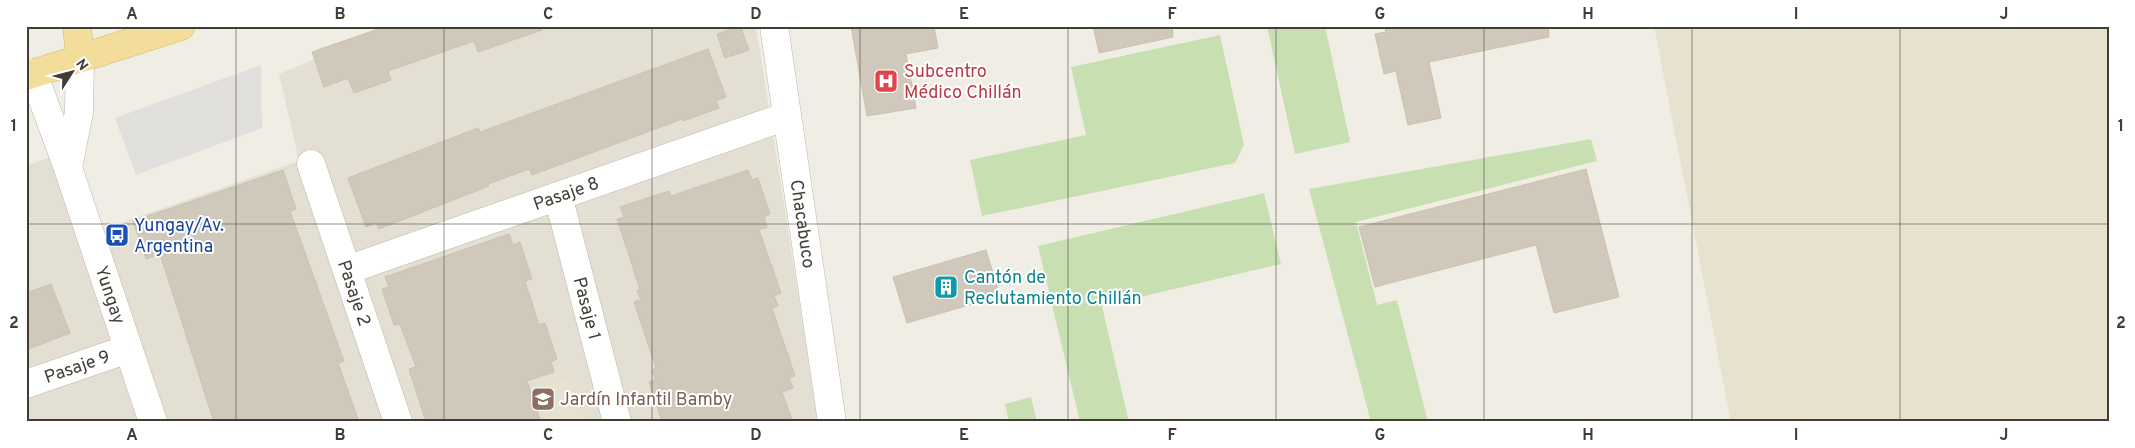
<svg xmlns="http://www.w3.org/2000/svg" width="2135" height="448" viewBox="0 0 2135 448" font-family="Overpass,sans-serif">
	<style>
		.residential { fill: #e3dfd3 }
		.education { fill: #e7e2cf }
		.green { fill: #c8e0b1 }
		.parking { fill: #e1dfdc }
		.building { fill: #d0c9bb; stroke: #cac1af }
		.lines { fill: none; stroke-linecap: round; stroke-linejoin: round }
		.minor-casing { stroke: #bdb7ab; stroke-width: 29 }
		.major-casing { stroke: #d5bb6d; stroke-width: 29 }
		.minor { stroke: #fff; stroke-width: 28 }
		.major { stroke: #f2de9a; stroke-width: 28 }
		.grid { fill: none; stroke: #413d35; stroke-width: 1; stroke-opacity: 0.55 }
		.labels { text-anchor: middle; stroke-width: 4; stroke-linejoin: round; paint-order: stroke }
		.health-label { font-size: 18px; fill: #be3a42; stroke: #fff; text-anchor: start }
		.street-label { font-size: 18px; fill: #413d35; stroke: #fff }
		.transit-label { font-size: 18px; fill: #164399; stroke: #fff; text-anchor: start }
		.culture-label { font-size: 18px; fill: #0d838f; stroke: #fff; text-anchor: start }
		.education-label { font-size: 18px; fill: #785e54; stroke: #fff; text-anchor: start }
		.neatline { fill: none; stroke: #413d35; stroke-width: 2 }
		.grid-label { font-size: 16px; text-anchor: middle; font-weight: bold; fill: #413d35 }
	</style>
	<rect width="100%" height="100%" fill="#f0ede4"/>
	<!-- residential -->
	<path class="residential" d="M 442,26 L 756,26 L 818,422 L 26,422 L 26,166 L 50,157 L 77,238 L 299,161 L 279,74 L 339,49 Z"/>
	<!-- education -->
	<g class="education">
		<path d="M 1654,26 L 2109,26 L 2109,422 L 1731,422 Z"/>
		<path d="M 572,376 L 588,422 L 439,422 Z"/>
	</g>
	<!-- green -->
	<g class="green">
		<path d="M 1267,26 L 1325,26 L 1350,142 L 1295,154 Z"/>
		<path d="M 1220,35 L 1244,145 L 1235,163 L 982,216 L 970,160 L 1086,135 L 1071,67 Z"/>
		<path d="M 1591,139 L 1597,161 L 1356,222 L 1377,305 L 1397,300 L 1428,422 L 1371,422 L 1309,189 Z"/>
		<path d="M 1264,193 L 1281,264 L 1102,306 L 1129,422 L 1080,422 L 1038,246 Z"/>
		<path d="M 1031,397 L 1037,422 L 1009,422 L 1005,404 Z"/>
	</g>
	<!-- parking -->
	<path class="parking" d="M 261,65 L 262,128 L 136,175 L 115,118 Z"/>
	<!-- building -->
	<g class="building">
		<path d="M 387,26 L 541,26 L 542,30 L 478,52 L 474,41 L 388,71 L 391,80 L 354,93 L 348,78 L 324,87 L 312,52 Z"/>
		<path d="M 740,26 L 749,50 L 725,58 L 717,34 Z"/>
		<path d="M 851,26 L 934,26 L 938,48 L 906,54 L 916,108 L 867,116 Z"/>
		<path d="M 1093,26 L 1172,26 L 1173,37 L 1099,53 Z"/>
		<path d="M 1385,26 L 1548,26 L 1549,37 L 1429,62 L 1441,118 L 1408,125 L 1396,71 L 1384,74 L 1375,34 L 1386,32 Z"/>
		<path d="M 708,49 L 726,97 L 716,101 L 719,108 L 683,121 L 682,119 L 532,175 L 529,169 L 488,184 L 489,186 L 379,229 L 376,223 L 366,227 L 348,178 L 478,128 L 480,132 Z"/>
		<path d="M 1586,169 L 1619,297 L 1554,313 L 1536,245 L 1375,287 L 1359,227 Z"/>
		<path d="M 283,170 L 296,209 L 290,211 L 344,361 L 338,363 L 359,422 L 214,422 L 160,254 L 146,259 L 133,221 Z"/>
		<path d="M 748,170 L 752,180 L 758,178 L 770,214 L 764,217 L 767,227 L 759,230 L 781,293 L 774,296 L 778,306 L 772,308 L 795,376 L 789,378 L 793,388 L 782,392 L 793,422 L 662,422 L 649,382 L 656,380 L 652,370 L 656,368 L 634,302 L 641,300 L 637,290 L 640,289 L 617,219 L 624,217 L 620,207 L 669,191 L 671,196 Z"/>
		<path d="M 509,234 L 513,245 L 520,242 L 532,279 L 525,281 L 539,325 L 545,323 L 557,359 L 551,362 L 554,372 L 527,381 L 541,422 L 426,422 L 409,369 L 416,367 L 400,324 L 394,325 L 382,289 L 389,287 L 385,277 Z"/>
		<path d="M 986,250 L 1000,296 L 907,323 L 893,277 Z"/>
		<path d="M 51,284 L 70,333 L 26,350 L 26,293 Z"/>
	</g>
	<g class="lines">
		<!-- minor casing -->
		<g class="minor-casing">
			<g id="minor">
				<path id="s1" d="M 774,26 L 832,422"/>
				<path id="s2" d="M 33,73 L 68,168 L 153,422"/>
				<path id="s3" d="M 311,164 L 398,422"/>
				<path d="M 68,168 L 79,112 L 80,58"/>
				<path id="s4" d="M 558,196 L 617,422"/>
				<path id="s5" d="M 347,270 L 787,116"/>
				<path id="s6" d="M 26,384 L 128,349"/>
			</g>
		</g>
		<!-- major casing -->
		<g class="major-casing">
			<g id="major">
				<path d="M 77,26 L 80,58"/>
				<path d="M 26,76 L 181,26"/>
			</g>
		</g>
		<!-- minor -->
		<use href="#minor" class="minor"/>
		<!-- major -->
		<use href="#major" class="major"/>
	</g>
	<!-- grid -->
	<path class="grid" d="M 236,26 L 236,422M 444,26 L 444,422M 652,26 L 652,422M 860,26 L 860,422M 1068,26 L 1068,422M 1276,26 L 1276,422M 1484,26 L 1484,422M 1692,26 L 1692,422M 1900,26 L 1900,422M 26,224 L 2109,224"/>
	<!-- icons -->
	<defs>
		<g id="hospital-square" transform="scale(1.25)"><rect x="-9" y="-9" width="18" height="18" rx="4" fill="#e0444e" stroke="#fff"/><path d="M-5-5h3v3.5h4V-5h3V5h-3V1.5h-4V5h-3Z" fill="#fff"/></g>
		<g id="bus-square" transform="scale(1.25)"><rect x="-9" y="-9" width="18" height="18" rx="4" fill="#1a4fb4" stroke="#fff"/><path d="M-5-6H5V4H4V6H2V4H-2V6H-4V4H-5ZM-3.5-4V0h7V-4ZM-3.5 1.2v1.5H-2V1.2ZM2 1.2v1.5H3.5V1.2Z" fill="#fff"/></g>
		<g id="building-square" transform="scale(1.25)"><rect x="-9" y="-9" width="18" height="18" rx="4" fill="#0f9aa8" stroke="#fff"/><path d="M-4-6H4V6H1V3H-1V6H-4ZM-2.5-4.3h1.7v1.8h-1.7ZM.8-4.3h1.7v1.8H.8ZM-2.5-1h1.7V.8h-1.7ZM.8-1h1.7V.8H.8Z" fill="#fff"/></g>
		<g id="school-square" transform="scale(1.25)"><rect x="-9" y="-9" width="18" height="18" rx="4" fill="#8d6e63" stroke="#fff"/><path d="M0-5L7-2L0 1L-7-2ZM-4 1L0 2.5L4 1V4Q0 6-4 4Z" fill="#fff"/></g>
	</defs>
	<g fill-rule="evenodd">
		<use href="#hospital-square" x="886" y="81"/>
		<use href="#bus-square" x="117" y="235"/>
		<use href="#building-square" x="946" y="287"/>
		<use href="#school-square" x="543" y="399"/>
	</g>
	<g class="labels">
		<!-- health labels -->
		<g class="health-label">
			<text x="904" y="77">Subcentro<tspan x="904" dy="21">Médico Chillán</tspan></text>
		</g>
		<!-- street labels -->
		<g class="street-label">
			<text dy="6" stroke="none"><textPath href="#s5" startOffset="232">Pasaje 8</textPath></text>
			<text dy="6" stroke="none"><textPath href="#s1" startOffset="200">Chacabuco</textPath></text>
			<text dy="6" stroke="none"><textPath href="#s3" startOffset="136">Pasaje 2</textPath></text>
			<text dy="6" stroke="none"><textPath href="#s2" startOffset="235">Yungay</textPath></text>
			<text dy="6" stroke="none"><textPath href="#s4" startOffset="116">Pasaje 1</textPath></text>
			<text dy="6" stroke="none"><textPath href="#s6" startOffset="54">Pasaje 9</textPath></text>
		</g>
		<!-- transit labels -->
		<g class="transit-label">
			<text x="134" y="231">Yungay/Av.<tspan x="134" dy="21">Argentina</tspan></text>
		</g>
		<!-- culture labels -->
		<g class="culture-label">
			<text x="964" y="283">Cantón de<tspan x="964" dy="21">Reclutamiento Chillán</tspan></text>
		</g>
		<!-- education labels -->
		<g class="education-label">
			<text x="560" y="405">Jardín Infantil Bamby</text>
		</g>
	</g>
	<!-- border -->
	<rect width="2135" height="448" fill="none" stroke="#ffffff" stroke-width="55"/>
	<!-- north arrow -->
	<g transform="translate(72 72) rotate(54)" stroke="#ffffff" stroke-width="4" paint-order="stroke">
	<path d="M0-4L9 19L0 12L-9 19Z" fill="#413d35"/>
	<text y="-8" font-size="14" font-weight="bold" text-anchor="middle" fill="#413d35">N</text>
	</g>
	<rect x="28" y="28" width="2080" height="392" class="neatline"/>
	<g class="grid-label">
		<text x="132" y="19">A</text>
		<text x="340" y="19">B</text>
		<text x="548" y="19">C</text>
		<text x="756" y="19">D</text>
		<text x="964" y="19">E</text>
		<text x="1172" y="19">F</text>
		<text x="1380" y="19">G</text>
		<text x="1588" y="19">H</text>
		<text x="1796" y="19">I</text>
		<text x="2004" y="19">J</text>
		<text x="14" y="131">1</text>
		<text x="2121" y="131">1</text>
		<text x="14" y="328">2</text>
		<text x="2121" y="328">2</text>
		<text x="132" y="440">A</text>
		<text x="340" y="440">B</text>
		<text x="548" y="440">C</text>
		<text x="756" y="440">D</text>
		<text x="964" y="440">E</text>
		<text x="1172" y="440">F</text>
		<text x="1380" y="440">G</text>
		<text x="1588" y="440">H</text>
		<text x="1796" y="440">I</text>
		<text x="2004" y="440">J</text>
	</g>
</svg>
